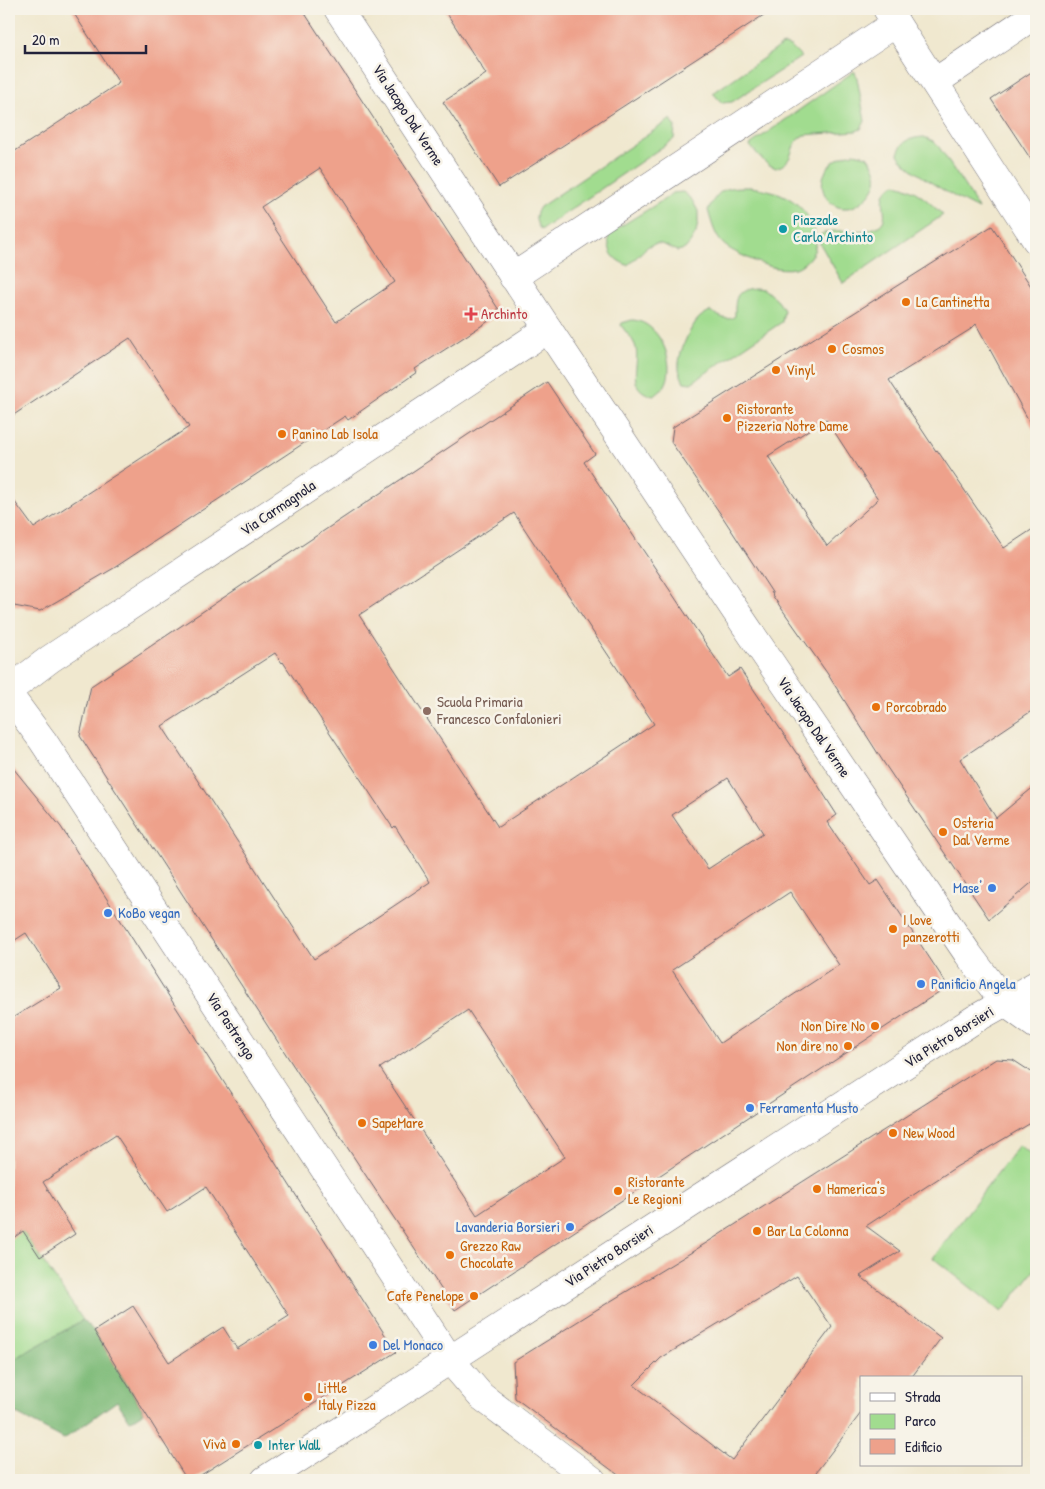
<svg xmlns="http://www.w3.org/2000/svg" width="1045" height="1489" viewBox="0 0 1045 1489" font-family="'Patrick Hand',sans-serif">
	<style>
		.green { fill: #a1dc8f; stroke: #627f65 }
		.forest { fill: #80bc7a; stroke: #516f5a }
		.building { fill: #eea18b; fill-rule: evenodd }
		.lines { fill: none; stroke-linecap: round; stroke-linejoin: round }
		.minor-casing { stroke: #6a676f; stroke-width: 29 }
		.minor { stroke: #fff; stroke-width: 28 }
		.culture-dot { fill: #0f9aa8; stroke: #f7f3e8; stroke-width: 2 }
		.food-dot { fill: #e8710a; stroke: #f7f3e8; stroke-width: 2 }
		.health-dot { fill: #e0444e; stroke: #f7f3e8; stroke-width: 2 }
		.education-dot { fill: #8d6e63; stroke: #f7f3e8; stroke-width: 2 }
		.shop-dot { fill: #3f7fe0; stroke: #f7f3e8; stroke-width: 2 }
		.labels { text-anchor: middle; stroke-width: 5; stroke-linejoin: round; paint-order: stroke }
		.street-label { font-size: 15px; fill: #22223b; stroke: #f7f3e8 }
		.culture-label { font-size: 15px; fill: #0d838f; stroke: #f7f3e8; text-anchor: start }
		.food-label { font-size: 15px; fill: #c56008; stroke: #f7f3e8; text-anchor: start }
		.health-label { font-size: 15px; fill: #be3a42; stroke: #f7f3e8; text-anchor: start }
		.education-label { font-size: 15px; fill: #785e54; stroke: #f7f3e8; text-anchor: start }
		.shop-label { font-size: 15px; fill: #366cbe; stroke: #f7f3e8; text-anchor: start }
	</style>
	<rect width="100%" height="100%" fill="#f7f3e8"/>
	<filter id="ink" filterUnits="userSpaceOnUse"><feTurbulence type="fractalNoise" baseFrequency=".02" numOctaves="2"/><feDisplacementMap in="SourceGraphic" scale="10" xChannelSelector="R" yChannelSelector="G"/><feConvolveMatrix kernelMatrix="1 2 1 2 8 2 1 2 1" color-interpolation-filters="sRGB"/></filter>
	<filter id="wash" filterUnits="userSpaceOnUse"><feTurbulence type="fractalNoise" baseFrequency=".0096" numOctaves="4" result="noise"/><feDisplacementMap in="SourceGraphic" scale="20" xChannelSelector="R" yChannelSelector="G"/><feGaussianBlur stdDeviation="1.12" result="paint"/><feColorMatrix in="noise" values="0 0 0 0 0 0 0 0 0 0 0 0 0 0 0 0 0 1.4 0 .05"/><feComposite in="paint" operator="in"/></filter>
	<g filter="url(#wash)">
		<rect width="100%" height="100%" fill="#f0e8cf"/>
		<!-- green -->
		<g class="green">
			<path d="M 785,45 L 791,47 L 801,57 L 732,102 L 722,103 L 713,93 L 781,46 Z"/>
			<path d="M 853,72 L 855,72 L 857,78 L 865,121 L 861,129 L 856,131 L 804,135 C 786,145 798,161 776,168 L 767,164 L 750,146 L 751,144 Z"/>
			<path d="M 671,119 L 675,127 L 674,139 L 541,230 C 535,222 534,216 540,207 Z"/>
			<path d="M 924,137 L 933,141 L 939,147 L 971,196 L 978,209 C 961,201 905,170 898,154 C 902,140 911,138 924,137 Z"/>
			<path d="M 854,153 L 867,156 C 880,173 880,185 864,200 C 859,204 853,208 846,208 C 829,209 818,190 824,175 C 829,162 841,155 854,153 Z"/>
			<path d="M 896,184 C 915,188 928,201 943,215 L 843,283 L 819,242 L 819,236 C 831,225 863,237 880,225 C 893,215 871,194 896,184 Z"/>
			<path d="M 750,187 C 764,189 778,191 790,199 C 805,208 819,229 815,247 C 815,251 812,254 810,257 C 806,262 800,267 795,268 C 779,271 764,265 750,259 C 719,245 717,242 708,210 C 719,187 727,187 750,187 Z"/>
			<path d="M 683,192 L 692,200 L 698,211 L 698,222 L 696,233 L 690,243 L 685,249 L 677,251 C 672,249 666,245 661,244 C 645,241 639,259 627,265 C 610,258 609,251 608,234 L 665,199 L 672,193 Z"/>
			<path d="M 755,288 L 764,289 L 778,301 L 784,310 L 782,322 L 691,383 L 684,382 C 681,376 678,370 679,363 C 680,350 688,333 695,323 C 699,317 704,314 710,311 C 718,315 727,323 735,316 C 735,298 735,290 755,288 Z"/>
			<path d="M 632,320 C 664,321 685,382 653,396 C 623,388 642,364 635,345 C 632,337 625,332 621,325 L 622,323 Z"/>
			<path d="M 1019,1145 L 1036,1158 L 1036,1268 L 1002,1312 L 933,1258 Z"/>
			<path d="M 9,1211 L 83,1320 L 9,1362 Z"/>
		</g>
		<!-- forest -->
		<path class="forest" d="M 83,1320 L 94,1331 L 144,1412 L 130,1421 L 117,1401 L 64,1439 L 9,1410 L 9,1362 Z"/>
		<g id="blocks">
			<!-- building -->
			<g class="building">
				<path d="M 71,9 L 302,9 L 501,313 L 415,369 L 417,372 L 348,420 L 345,416 L 114,568 L 40,611 L 9,605 L 9,494 L 34,528 L 189,427 L 130,338 L 9,418 L 9,155 L 119,83 ZM 320,168 L 395,282 L 336,322 L 261,207 Z"/>
				<path d="M 444,9 L 773,9 L 499,187 L 443,102 L 486,74 Z"/>
				<path d="M 1036,69 L 1036,167 L 991,99 Z"/>
				<path d="M 992,226 L 1036,294 L 1036,434 L 976,324 L 971,329 L 889,380 L 936,451 L 937,450 L 1004,548 L 1036,527 L 1036,708 L 960,759 L 996,818 L 1036,785 L 1036,879 L 989,919 L 884,763 L 827,673 L 772,595 L 773,594 L 722,516 L 671,442 L 673,427 ZM 826,419 L 878,499 L 827,546 L 768,456 Z"/>
				<path d="M 547,382 L 595,454 L 584,462 L 728,677 L 740,669 L 797,754 L 798,754 L 837,815 L 827,822 L 870,885 L 878,880 L 948,986 L 455,1310 L 300,1076 L 80,736 L 91,686 ZM 514,513 L 654,724 L 498,827 L 359,615 ZM 275,653 L 282,663 L 283,662 L 393,828 L 395,826 L 430,882 L 314,959 L 162,726 ZM 728,778 L 763,833 L 708,869 L 672,815 ZM 790,892 L 839,965 L 720,1043 L 672,970 ZM 468,1010 L 565,1157 L 477,1215 L 380,1068 Z"/>
				<path d="M 9,763 L 61,827 L 396,1352 L 193,1480 L 187,1480 L 94,1331 L 133,1306 L 169,1362 L 223,1327 L 237,1349 L 289,1316 L 206,1187 L 167,1212 L 116,1135 L 43,1182 L 75,1234 L 40,1257 L 23,1231 L 9,1241 L 9,1020 L 61,988 L 26,933 L 9,944 Z"/>
				<path d="M 996,1059 L 1013,1060 L 1036,1075 L 1036,1120 L 956,1167 L 866,1226 L 900,1251 L 860,1276 L 941,1338 L 911,1378 L 861,1378 L 861,1413 L 810,1480 L 625,1480 L 515,1398 L 513,1362 L 596,1310 L 692,1252 ZM 797,1276 L 832,1327 L 732,1460 L 634,1385 L 661,1358 Z"/>
			</g>
		</g>
	</g>
	<g filter="url(#ink)">
		<use href="#blocks" fill-opacity="0" stroke="#6a676f" stroke-width="1"/>
		<g class="lines">
			<!-- minor casing -->
			<g class="minor-casing">
				<g id="minor">
					<path d="M 338,9 L 548,329 L 735,610 L 968,954 L 1004,1002 L 1036,1025"/>
					<path d="M 887,9 L 1036,240"/>
					<path d="M 935,82 L 1036,14"/>
					<path d="M 513,277 L 896,23"/>
					<path d="M 9,690 L 50,659 L 548,329"/>
					<path d="M 9,695 L 43,741 L 450,1360 L 481,1396 L 592,1480"/>
					<path d="M 265,1480 L 975,1019 L 1036,985"/>
				</g>
			</g>
			<!-- minor -->
			<use href="#minor" class="minor"/>
		</g>
	</g>
	<!-- markers -->
	<g class="culture-dot">
		<circle cx="783" cy="229" r="5"/>
		<circle cx="258" cy="1445" r="5"/>
	</g>
	<g class="food-dot">
		<circle cx="906" cy="302" r="5"/>
		<circle cx="832" cy="349" r="5"/>
		<circle cx="776" cy="370" r="5"/>
		<circle cx="727" cy="418" r="5"/>
		<circle cx="282" cy="434" r="5"/>
		<circle cx="876" cy="707" r="5"/>
		<circle cx="943" cy="832" r="5"/>
		<circle cx="893" cy="929" r="5"/>
		<circle cx="875" cy="1026" r="5"/>
		<circle cx="848" cy="1046" r="5"/>
		<circle cx="362" cy="1123" r="5"/>
		<circle cx="893" cy="1133" r="5"/>
		<circle cx="817" cy="1189" r="5"/>
		<circle cx="618" cy="1191" r="5"/>
		<circle cx="757" cy="1231" r="5"/>
		<circle cx="450" cy="1255" r="5"/>
		<circle cx="474" cy="1296" r="5"/>
		<circle cx="308" cy="1397" r="5"/>
		<circle cx="236" cy="1444" r="5"/>
	</g>
	<path class="health-dot" d="M468.5 306.5h5v5h5v5h-5v5h-5v-5h-5v-5h5z"/>
	<circle class="education-dot" cx="427" cy="711" r="5"/>
	<g class="shop-dot">
		<circle cx="992" cy="888" r="5"/>
		<circle cx="108" cy="913" r="5"/>
		<circle cx="921" cy="984" r="5"/>
		<circle cx="750" cy="1108" r="5"/>
		<circle cx="570" cy="1227" r="5"/>
		<circle cx="373" cy="1345" r="5"/>
	</g>
	<g class="labels">
		<!-- street labels -->
		<g class="street-label">
			<text transform="translate(408 115) rotate(57)" y="5">Via Jacopo Dal Verme</text>
			<text transform="translate(278 508) rotate(-34)" y="5">Via Carmagnola</text>
			<text transform="translate(814 727) rotate(56)" y="5">Via Jacopo Dal Verme</text>
			<text transform="translate(231 1026) rotate(57)" y="5">Via Pastrengo</text>
			<text transform="translate(949 1037) rotate(-32)" y="5">Via Pietro Borsieri</text>
			<text transform="translate(609 1256) rotate(-33)" y="5">Via Pietro Borsieri</text>
		</g>
		<!-- culture labels -->
		<g class="culture-label">
			<text x="793" y="225">Piazzale<tspan x="793" dy="17">Carlo Archinto</tspan></text>
			<text x="268" y="1450">Inter Wall</text>
		</g>
		<!-- food labels -->
		<g class="food-label">
			<text x="916" y="307">La Cantinetta</text>
			<text x="842" y="354">Cosmos</text>
			<text x="786" y="375">Vinyl</text>
			<text x="737" y="414">Ristorante<tspan x="737" dy="17">Pizzeria Notre Dame</tspan></text>
			<text x="292" y="439">Panino Lab Isola</text>
			<text x="886" y="712">Porcobrado</text>
			<text x="953" y="828">Osteria<tspan x="953" dy="17">Dal Verme</tspan></text>
			<text x="903" y="925">I love<tspan x="903" dy="17">panzerotti</tspan></text>
			<text x="865" y="1031" text-anchor="end">Non Dire No</text>
			<text x="838" y="1051" text-anchor="end">Non dire no</text>
			<text x="372" y="1128">SapeMare</text>
			<text x="903" y="1138">New Wood</text>
			<text x="628" y="1187">Ristorante<tspan x="628" dy="17">Le Regioni</tspan></text>
			<text x="827" y="1194">Hamerica's</text>
			<text x="767" y="1236">Bar La Colonna</text>
			<text x="460" y="1251">Grezzo Raw<tspan x="460" dy="17">Chocolate</tspan></text>
			<text x="464" y="1301" text-anchor="end">Cafe Penelope</text>
			<text x="318" y="1393">Little<tspan x="318" dy="17">Italy Pizza</tspan></text>
			<text x="226" y="1449" text-anchor="end">Vivà</text>
		</g>
		<!-- health labels -->
		<g class="health-label">
			<text x="481" y="319">Archinto</text>
		</g>
		<!-- education labels -->
		<g class="education-label">
			<text x="437" y="707">Scuola Primaria<tspan x="437" dy="17">Francesco Confalonieri</tspan></text>
		</g>
		<!-- shop labels -->
		<g class="shop-label">
			<text x="982" y="893" text-anchor="end">Mase'</text>
			<text x="118" y="918">KoBo vegan</text>
			<text x="931" y="989">Panificio Angela</text>
			<text x="760" y="1113">Ferramenta Musto</text>
			<text x="560" y="1232" text-anchor="end">Lavanderia Borsieri</text>
			<text x="383" y="1350">Del Monaco</text>
		</g>
	</g>
	<!-- margin -->
	<rect width="1045" height="1489" fill="none" stroke="#f7f3e8" stroke-width="30"/>
	<!-- legend -->
	<rect x="860" y="1376" width="162" height="90" fill="#f7f3e8" stroke="#a29fa3"/>
	<rect x="870" y="1393" width="25" height="8" fill="#ffffff" stroke="#a29fa3"/>
	<text x="905" y="1402" font-size="15" fill="#22223b">Strada</text>
	<rect x="870" y="1414" width="25" height="15" fill="#a1dc8f" stroke="#a29fa3"/>
	<text x="905" y="1426" font-size="15" fill="#22223b">Parco</text>
	<rect x="870" y="1439" width="25" height="15" fill="#eea18b" stroke="#a29fa3"/>
	<text x="905" y="1452" font-size="15" fill="#22223b">Edificio</text>
	<!-- scale -->
	<path d="M25 45v8h121v-8" fill="none" stroke="#22223b" stroke-width="2.5"/>
	<text x="32" y="45" font-size="15" fill="#22223b" stroke="#f7f3e8" stroke-width="4" paint-order="stroke">20 m</text>
</svg>
